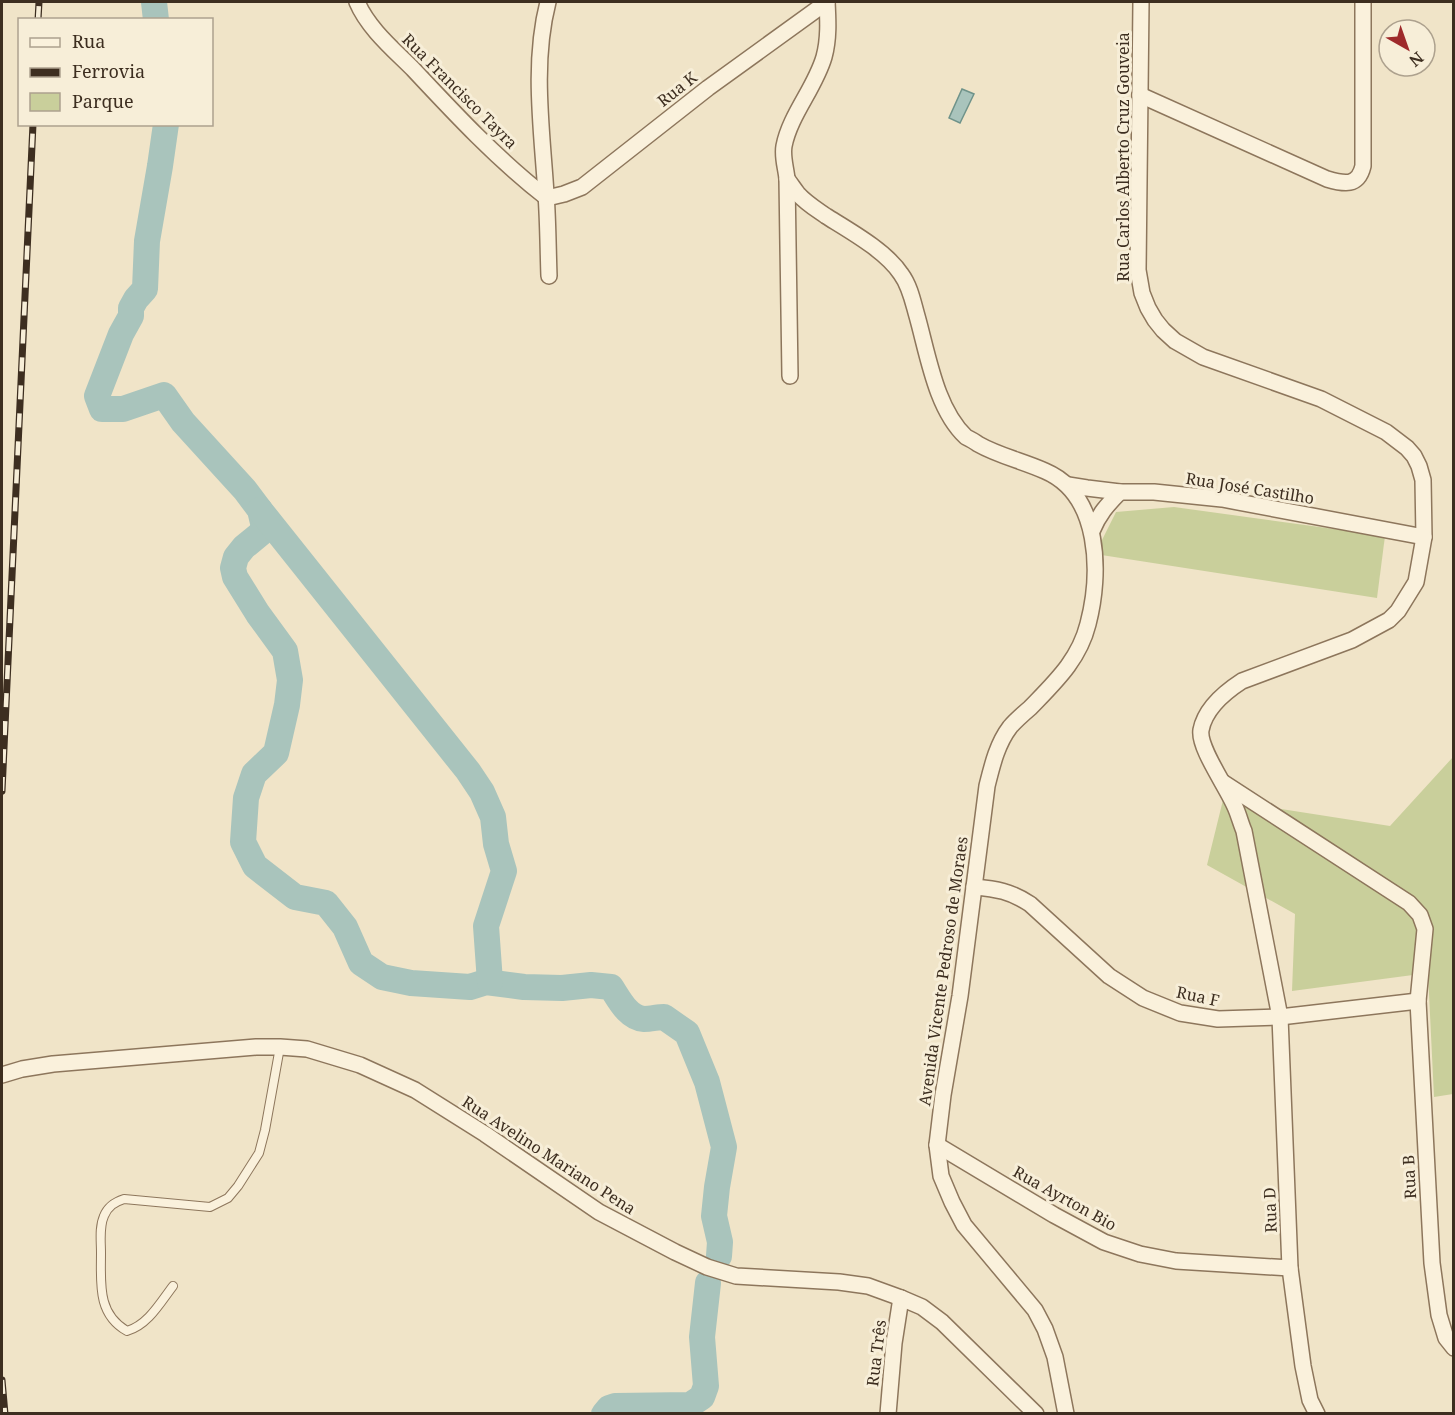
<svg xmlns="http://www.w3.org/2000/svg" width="1455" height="1415" viewBox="0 0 1455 1415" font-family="'Noto Serif',serif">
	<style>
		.green { fill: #c9cf9b }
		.water { fill: #a9c4bc; stroke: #6f938a; stroke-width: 1.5 }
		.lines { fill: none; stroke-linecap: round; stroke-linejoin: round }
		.river { stroke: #a9c4bc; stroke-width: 26 }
		.lane-casing { stroke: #8d765c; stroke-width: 10 }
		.street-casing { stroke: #8d765c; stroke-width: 18 }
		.lane { stroke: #faf1dc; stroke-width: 8 }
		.street { stroke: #faf1dc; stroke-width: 15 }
		.rail-casing { stroke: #3d2e20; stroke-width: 7 }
		.rail { stroke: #f7eed8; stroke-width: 4.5; stroke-dasharray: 14; stroke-linecap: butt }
		.labels { text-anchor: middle; stroke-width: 6; stroke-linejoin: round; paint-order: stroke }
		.street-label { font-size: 16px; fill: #3d2e20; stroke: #f7eed8 }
	</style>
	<rect width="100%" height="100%" fill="#f0e4c8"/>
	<!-- green -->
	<g class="green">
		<path d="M 1174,507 L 1385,536 L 1377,598 L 1095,554 L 1116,512 Z"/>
		<path d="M 1453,757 L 1453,1094 L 1434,1097 L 1428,973 L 1292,991 L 1295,914 L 1207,865 L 1223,800 L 1390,826 Z"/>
	</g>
	<!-- water -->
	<path class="water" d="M 962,89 L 974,94 L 960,123 L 949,118 Z"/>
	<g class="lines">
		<!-- river -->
		<g class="river">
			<path d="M 154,2 L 156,20"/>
			<path d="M 166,124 L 160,166 L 147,241 L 145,289 L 136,299 L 131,308 L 131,316 L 121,334 L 97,396 L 102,409 L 123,409 L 164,395 L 183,422 L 245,490 L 260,510 L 264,527 L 260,534 L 244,547 L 236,557 L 233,568 L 235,577 L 258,614 L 285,651 L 290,680 L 287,705 L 276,753 L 254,774 L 246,798 L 243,842 L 255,866 L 295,897 L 326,903 L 345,927 L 361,963 L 382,977 L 411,983 L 470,987 L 486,982 L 524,987 L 562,988 L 591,985 L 611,987 C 619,999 628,1018 644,1019 C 651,1019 658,1017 664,1017 L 687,1033 L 707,1082 L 724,1147 L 717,1187 L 714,1216 L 720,1242 L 719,1256"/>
			<path d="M 260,510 L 468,771 L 482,792 L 493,817 L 496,844 L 504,871 L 486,926 L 490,982"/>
			<path d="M 604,1414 L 609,1408 L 615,1406 L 690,1405 L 702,1397 L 706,1386 L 702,1337 L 708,1283"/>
		</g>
		<!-- lane casing -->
		<g class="lane-casing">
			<path id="lane" d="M 173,1286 C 160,1303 148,1325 127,1331 C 97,1314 101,1283 101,1253 C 101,1241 99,1227 104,1216 C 108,1206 115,1202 124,1199 L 210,1207 L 228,1198 L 238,1186 L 259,1153 L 265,1130 L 280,1047"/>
		</g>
		<!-- street casing -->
		<g class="street-casing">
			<g id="street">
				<path d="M 357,2 C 368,28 393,49 413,69 C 455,114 498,160 547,198"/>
				<path d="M 548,2 C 532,64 542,130 546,194 C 548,221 548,249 549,276"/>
				<path d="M 1141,2 L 1138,270 L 1142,293 L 1148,308 L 1155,320 L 1163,330 L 1175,341 L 1203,357 L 1321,399 L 1386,432 L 1407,448 L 1414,456 L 1419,466 L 1423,480 L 1424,537 L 1416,582 L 1398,611 L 1389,620 L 1352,640 L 1242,681 C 1225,692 1205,709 1201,730 C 1198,748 1229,790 1236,809 C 1239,816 1241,824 1244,831 L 1280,1017 L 1290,1268 L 1303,1366 L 1310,1400 L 1317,1414"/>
				<path d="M 1140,95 L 1327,179 C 1344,184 1358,187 1363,166 L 1363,2"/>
				<path d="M 787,179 C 791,184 794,189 798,194 C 806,203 816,209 826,216 C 850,231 886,251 901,274 C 910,286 913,302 917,316 C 928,355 936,409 966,437 C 970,439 974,441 978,444 C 999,456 1023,461 1045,471 C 1101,495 1101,574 1088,624 C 1079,660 1055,682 1030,708 C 1023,714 1016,720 1010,727 C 997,744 992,766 987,786 L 960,996 L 943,1095 L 937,1145 L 941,1176 L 952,1202 L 964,1225 L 1035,1310 L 1045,1329 L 1055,1357 L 1066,1414"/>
				<path d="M 547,198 L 564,194 L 582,187 L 708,88 L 827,2"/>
				<path d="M 790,376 L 787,179 C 786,168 782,157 784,146 C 790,115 815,88 824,57 C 829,39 828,20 827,2"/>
				<path d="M 1068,485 L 1087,488 L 1120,492 L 1154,492 L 1222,499 L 1424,537"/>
				<path d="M 1092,531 C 1099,514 1107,505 1120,492"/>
				<path d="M 1224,783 L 1409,903 L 1420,915 L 1425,929 L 1418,1001 L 1432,1263 L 1439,1315 L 1446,1338 L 1454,1348"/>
				<path d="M 974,887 C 997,889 1010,891 1030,904 L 1109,976 L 1143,998 L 1180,1013 L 1218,1019 L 1280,1017 L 1418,1001"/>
				<path d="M 2,1075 L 22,1069 L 53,1064 L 256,1047 L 280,1047 L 307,1049 L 360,1065 L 415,1090 L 485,1134 L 599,1212 L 675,1252 L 707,1267 L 736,1276 L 839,1282 L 868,1286 L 901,1298 L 922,1307 L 942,1322 L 1036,1414"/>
				<path d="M 937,1145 L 1054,1215 L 1104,1242 L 1140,1254 L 1176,1261 L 1290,1268"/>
				<path d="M 888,1414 L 894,1343 L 901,1298"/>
			</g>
		</g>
		<!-- lane -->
		<use href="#lane" class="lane"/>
		<!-- street -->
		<use href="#street" class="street"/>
		<!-- rail casing -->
		<g class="rail-casing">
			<g id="rail">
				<path d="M 38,20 L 39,2"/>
				<path d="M 2,791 L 33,124"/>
				<path d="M 2,1380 L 5,1414"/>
			</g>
		</g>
		<!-- rail -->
		<use href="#rail" class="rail"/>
	</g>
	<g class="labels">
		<!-- street labels -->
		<g class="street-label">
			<text transform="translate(677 89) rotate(-38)" y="6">Rua K</text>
			<text transform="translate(460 91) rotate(45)" y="6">Rua Francisco Tayra</text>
			<text transform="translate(1123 157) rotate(-90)" y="6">Rua Carlos Alberto Cruz Gouveia</text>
			<text transform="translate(1250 488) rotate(9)" y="6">Rua José Castilho</text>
			<text transform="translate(943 971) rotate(-82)" y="6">Avenida Vicente Pedroso de Moraes</text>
			<text transform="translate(1198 996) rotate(12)" y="6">Rua F</text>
			<text transform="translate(549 1155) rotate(33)" y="6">Rua Avelino Mariano Pena</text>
			<text transform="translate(1409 1177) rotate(-93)" y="6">Rua B</text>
			<text transform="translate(1065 1198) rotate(29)" y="6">Rua Ayrton Bio</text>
			<text transform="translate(1270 1210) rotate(-92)" y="6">Rua D</text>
			<text transform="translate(876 1353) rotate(-83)" y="6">Rua Três</text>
		</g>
	</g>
	<!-- border -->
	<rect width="1455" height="1415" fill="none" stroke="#3d2e20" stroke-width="6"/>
	<!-- legend -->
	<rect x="18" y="18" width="195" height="108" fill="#f7eed8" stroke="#ada18e" stroke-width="1.5"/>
	<rect x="30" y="38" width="30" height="9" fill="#faf1dc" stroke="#ada18e" stroke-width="1.5"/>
	<text x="72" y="48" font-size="18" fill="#3d2e20">Rua</text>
	<rect x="30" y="68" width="30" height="9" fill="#3d2e20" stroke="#ada18e" stroke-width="1.5"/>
	<text x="72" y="78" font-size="18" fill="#3d2e20">Ferrovia</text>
	<rect x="30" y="93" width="30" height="18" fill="#c9cf9b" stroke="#ada18e" stroke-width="1.5"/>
	<text x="72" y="108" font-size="18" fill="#3d2e20">Parque</text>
	<!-- north arrow -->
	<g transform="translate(1407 48) rotate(140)"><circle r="28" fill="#f7eed8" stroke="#ada18e" stroke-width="1.5"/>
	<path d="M0-4.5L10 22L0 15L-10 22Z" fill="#9e2a2b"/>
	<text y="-9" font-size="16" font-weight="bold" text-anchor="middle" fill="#3d2e20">N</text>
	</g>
</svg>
